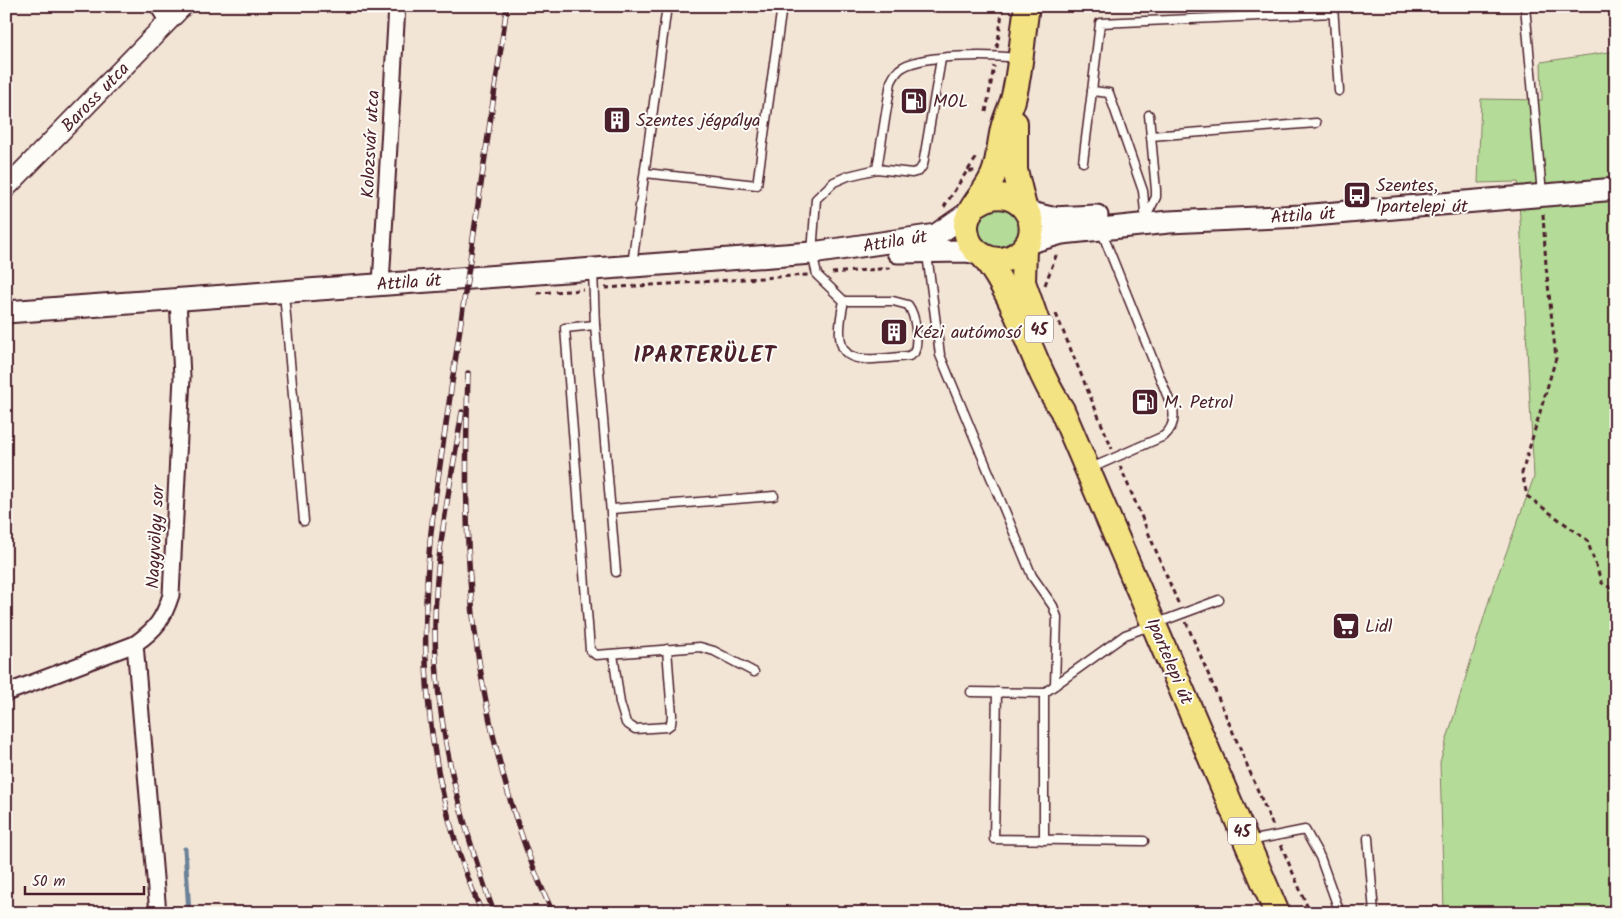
<svg xmlns="http://www.w3.org/2000/svg" width="1622" height="919" viewBox="0 0 1622 919" font-family="Kalam,sans-serif">
	<style>
		.green { fill: #b4db97; stroke: #7f7d61 }
		.lines { fill: none; stroke-linecap: round; stroke-linejoin: round }
		.stream { stroke: #6a8198; stroke-width: 5 }
		.service-casing { stroke: #4a1f2b; stroke-width: 11 }
		.minor-casing { stroke: #4a1f2b; stroke-width: 19 }
		.tertiary-casing { stroke: #4a1f2b; stroke-width: 22 }
		.secondary-casing { stroke: #4a1f2b; stroke-width: 25 }
		.primary-casing { stroke: #4a1f2b; stroke-width: 28 }
		.path { stroke: #4a1f2b; stroke-width: 3; stroke-dasharray: 5 4; stroke-linecap: butt }
		.service { stroke: #fdfcf7; stroke-width: 8 }
		.minor { stroke: #fdfcf7; stroke-width: 15 }
		.tertiary { stroke: #fdfcf7; stroke-width: 19 }
		.secondary { stroke: #fdfcf7; stroke-width: 21 }
		.primary { stroke: #f4e382; stroke-width: 24 }
		.rail-casing { stroke: #4a1f2b; stroke-width: 5.5 }
		.rail { stroke: #fdfcf7; stroke-width: 4; stroke-dasharray: 11; stroke-linecap: butt }
		.labels { text-anchor: middle; stroke-width: 4; stroke-linejoin: round; paint-order: stroke }
		.shield { fill: #fdfcf7; stroke: #806168; stroke-width: 1 }
		.shield-label { font-size: 16px; font-weight: bold; fill: #4a1f2b }
		.street-label { font-size: 18px; fill: #4a1f2b; stroke: #fdfcf7 }
		.poi-label { font-size: 18px; fill: #4a1f2b; stroke: #fdfcf7; text-anchor: start }
		.district-label { font-size: 22px; font-weight: bold; letter-spacing: 1px; fill: #4a1f2b; stroke: #fdfcf7 }
	</style>
	<rect width="100%" height="100%" fill="#f2e5d6"/>
	<filter id="ink" filterUnits="userSpaceOnUse"><feTurbulence type="fractalNoise" baseFrequency=".02" numOctaves="2"/><feDisplacementMap in="SourceGraphic" scale="10" xChannelSelector="R" yChannelSelector="G"/><feConvolveMatrix kernelMatrix="1 2 1 2 8 2 1 2 1" color-interpolation-filters="sRGB"/></filter>
	<g filter="url(#ink)">
		<!-- green -->
		<g class="green">
			<path d="M 1616,51 L 1616,913 L 1444,913 L 1440,762 L 1491,594 L 1534,477 L 1518,182 L 1478,183 L 1481,99 L 1542,100 L 1541,62 Z"/>
			<circle cx="999" cy="227" r="21"/>
		</g>
		<g class="lines">
			<!-- stream -->
			<path class="stream" d="M 185,849 L 189,913"/>
			<!-- service casing -->
			<g class="service-casing">
				<g id="service">
					<path d="M 1333,6 L 1339,91"/>
					<path d="M 1525,6 L 1542,194"/>
					<path d="M 1151,136 L 1316,123"/>
					<path d="M 1083,162 L 1092,91"/>
					<path d="M 877,169 L 912,173 L 919,171 L 923,165 L 941,59"/>
					<path d="M 645,173 L 757,185 L 782,6"/>
					<path d="M 1146,217 L 1156,197 L 1156,190 L 1149,115"/>
					<path d="M 1146,223 L 1143,191 L 1109,93 L 1092,91 L 1100,23 L 1333,13"/>
					<path d="M 927,254 L 940,355 L 1032,576 L 1053,606 L 1057,617 L 1055,685"/>
					<path d="M 632,265 L 667,6"/>
					<path d="M 593,270 L 595,325 L 616,572"/>
					<path d="M 284,293 L 304,521"/>
					<path d="M 844,301 C 829,369 855,361 909,356 L 914,353 C 919,341 916,316 908,305 L 893,301 L 844,301 L 817,275 L 812,253 L 816,199 L 834,182 L 848,176 L 877,169 L 891,82 C 894,76 897,70 903,67 C 925,54 991,55 1017,58"/>
					<path d="M 595,325 L 565,328 L 590,650 L 596,655 L 700,647 L 714,651 L 754,672"/>
					<path d="M 1089,469 L 1164,436 C 1172,429 1175,421 1173,410 L 1101,230"/>
					<path d="M 612,509 L 774,496"/>
					<path d="M 613,654 L 620,703 L 626,723 L 635,729 L 667,727 L 671,724 L 672,715 L 667,649"/>
					<path d="M 971,692 L 1044,693 L 1125,635 L 1219,600"/>
					<path d="M 997,692 L 994,839 L 1144,841"/>
					<path d="M 1044,693 L 1044,840"/>
					<path d="M 1368,838 L 1374,913"/>
					<path d="M 1249,841 L 1305,830 L 1320,857 L 1340,913"/>
				</g>
			</g>
			<!-- minor casing -->
			<g class="minor-casing">
				<g id="minor">
					<path d="M 158,6 L 168,22"/>
					<path d="M 381,284 L 397,6"/>
					<path d="M 6,693 L 135,644"/>
					<path d="M 158,913 L 135,644 C 156,629 163,620 171,595 L 182,377 L 178,299"/>
				</g>
			</g>
			<!-- tertiary casing -->
			<g class="tertiary-casing">
				<path id="tertiary" d="M 6,188 L 183,6"/>
			</g>
			<!-- secondary casing -->
			<g class="secondary-casing">
				<g id="secondary">
					<path d="M 1027,212 L 1051,218 L 1097,216"/>
					<path d="M 1027,243 L 1062,233 L 1169,222 L 1301,216 L 1616,189"/>
					<path d="M 898,252 L 966,251 L 977,253"/>
					<path d="M 6,312 L 812,253 L 936,235 L 971,211"/>
				</g>
			</g>
			<!-- primary casing -->
			<g class="primary-casing">
				<g id="primary">
					<path d="M 1015,123 L 1015,170 L 1024,207"/>
					<path d="M 977,204 C 1016,176 1053,230 1017,254 C 996,269 965,253 966,226 C 967,206 990,190 995,170 C 999,157 1000,142 1003,129 C 1005,119 1010,110 1013,100 C 1021,70 1022,37 1027,6"/>
					<path d="M 1024,248 L 1023,282 L 1037,322"/>
					<path d="M 984,257 C 1020,303 1030,362 1062,410 L 1277,913"/>
				</g>
			</g>
			<!-- path -->
			<g class="path">
				<path d="M 997,48 L 1003,6"/>
				<path d="M 986,112 L 994,66"/>
				<path d="M 968,170 L 977,157"/>
				<path d="M 944,207 L 967,171 L 975,171"/>
				<path d="M 1543,214 L 1546,266 L 1556,358 L 1522,473 L 1527,496 L 1587,540 L 1602,583 L 1616,591"/>
				<path d="M 832,273 L 890,268"/>
				<path d="M 1045,285 L 1057,253"/>
				<path d="M 605,288 L 808,275"/>
				<path d="M 537,293 L 583,290"/>
				<path d="M 1056,314 L 1112,449"/>
				<path d="M 1120,466 L 1179,605"/>
				<path d="M 1186,622 L 1273,826"/>
				<path d="M 1281,845 L 1310,913"/>
			</g>
			<!-- service -->
			<use href="#service" class="service"/>
			<!-- minor -->
			<use href="#minor" class="minor"/>
			<!-- tertiary -->
			<use href="#tertiary" class="tertiary"/>
			<!-- secondary -->
			<use href="#secondary" class="secondary"/>
			<!-- primary -->
			<use href="#primary" class="primary"/>
			<!-- rail casing -->
			<g class="rail-casing">
				<g id="rail">
					<path d="M 468,373 C 466,446 465,519 471,592 C 479,696 508,818 553,913"/>
					<path d="M 462,412 C 451,483 435,554 435,626 C 435,727 460,819 494,913"/>
					<path d="M 482,913 C 424,780 416,648 434,506 L 507,6"/>
				</g>
			</g>
			<!-- rail -->
			<use href="#rail" class="rail"/>
		</g>
	</g>
	<!-- icons -->
	<defs>
		<g id="fuel-square" transform="scale(1.4375)"><rect x="-9" y="-9" width="18" height="18" rx="4" fill="#4a1f2b" stroke="#fdfcf7"/><path d="M-5.5-6h7V0h2V4h1.3V-2.5L3-4.5l.8-.8L6-3V5H2.5V1h-1V6h-7ZM-4.2-4.7v3.2H.2V-4.7Z" fill="#fff"/></g>
		<g id="building-square" transform="scale(1.4375)"><rect x="-9" y="-9" width="18" height="18" rx="4" fill="#4a1f2b" stroke="#fdfcf7"/><path d="M-4-6H4V6H1V3H-1V6H-4ZM-2.5-4.3h1.7v1.8h-1.7ZM.8-4.3h1.7v1.8H.8ZM-2.5-1h1.7V.8h-1.7ZM.8-1h1.7V.8H.8Z" fill="#fff"/></g>
		<g id="bus-square" transform="scale(1.4375)"><rect x="-9" y="-9" width="18" height="18" rx="4" fill="#4a1f2b" stroke="#fdfcf7"/><path d="M-5-6H5V4H4V6H2V4H-2V6H-4V4H-5ZM-3.5-4V0h7V-4ZM-3.5 1.2v1.5H-2V1.2ZM2 1.2v1.5H3.5V1.2Z" fill="#fff"/></g>
		<g id="supermarket-square" transform="scale(1.4375)"><rect x="-9" y="-9" width="18" height="18" rx="4" fill="#4a1f2b" stroke="#fdfcf7"/><path d="M-6-5.5h2.5l.6 2H6L4.5 2H-2.5L-4.4-4H-6ZM-1.5 3.2a1.3 1.3 0 1 0 .1 0ZM3 3.2a1.3 1.3 0 1 0 .1 0Z" fill="#fff"/></g>
	</defs>
	<g fill-rule="evenodd">
		<use href="#fuel-square" x="914" y="101"/>
		<use href="#building-square" x="617" y="120"/>
		<use href="#bus-square" x="1357" y="195"/>
		<use href="#building-square" x="894" y="332"/>
		<use href="#fuel-square" x="1145" y="402"/>
		<use href="#supermarket-square" x="1346" y="626"/>
	</g>
	<g class="labels">
		<!-- shield labels -->
		<g class="shield">
			<rect x="1025" y="315.5" width="28" height="27" rx="4"/>
			<rect x="1228" y="817.5" width="28" height="27" rx="4"/>
		</g>
		<g class="shield-label">
			<text x="1039" y="335">45</text>
			<text x="1242" y="837">45</text>
		</g>
		<!-- street labels -->
		<g class="street-label">
			<text transform="translate(95 97) rotate(-46)" y="6">Baross utca</text>
			<text transform="translate(370 144) rotate(-87)" y="6">Kolozsvár utca</text>
			<text transform="translate(1303 215) rotate(-4)" y="6">Attila út</text>
			<text transform="translate(895 241) rotate(-9)" y="6">Attila út</text>
			<text transform="translate(409 282) rotate(-4)" y="6">Attila út</text>
			<text transform="translate(155 537) rotate(-87)" y="6">Nagyvölgy sor</text>
			<text transform="translate(1170 661) rotate(67)" y="6">Ipartelepi út</text>
		</g>
		<!-- poi labels -->
		<g class="poi-label">
			<text x="933" y="107">MOL</text>
			<text x="636" y="126">Szentes jégpálya</text>
			<text x="1376" y="191">Szentes,<tspan x="1376" dy="21">Ipartelepi út</tspan></text>
			<text x="913" y="338">Kézi autómosó</text>
			<text x="1164" y="408">M. Petrol</text>
			<text x="1365" y="632">Lidl</text>
		</g>
		<!-- district labels -->
		<g class="district-label">
			<text x="705" y="362">IPARTERÜLET</text>
		</g>
	</g>
	<!-- margin -->
	<rect width="1622" height="919" fill="none" stroke="#fdfcf7" stroke-width="25"/>
	<rect x="12" y="12" width="1597" height="894" fill="none" stroke="#4a1f2b" stroke-width="2" filter="url(#ink)"/>
	<!-- scale -->
	<path d="M25 886v8h119v-8" fill="none" stroke="#4a1f2b" stroke-width="2.5"/>
	<text x="32" y="886" font-size="15" fill="#4a1f2b" stroke="#fdfcf7" stroke-width="4" paint-order="stroke">50 m</text>
</svg>
